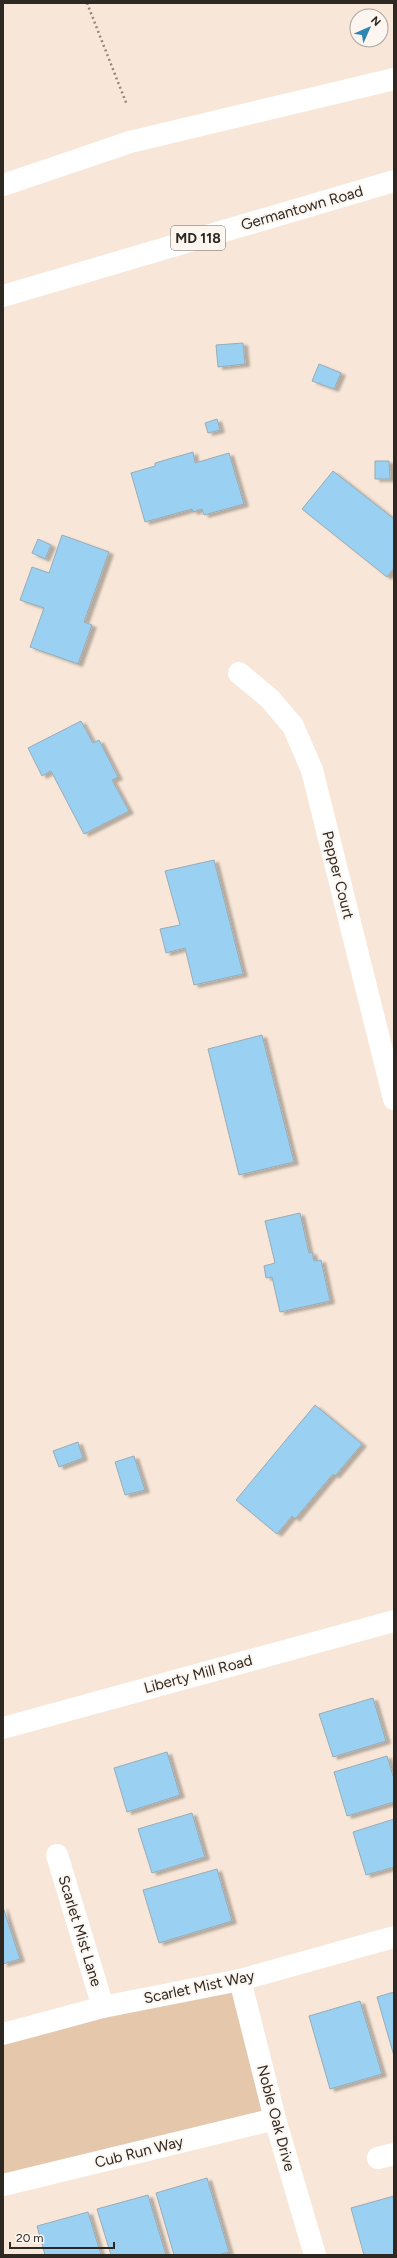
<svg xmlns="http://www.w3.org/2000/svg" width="397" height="2258" viewBox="0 0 397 2258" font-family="Figtree,sans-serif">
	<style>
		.green { fill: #e5c7ac }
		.building { fill: #9ad1f2; stroke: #98abb6; filter: url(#shadow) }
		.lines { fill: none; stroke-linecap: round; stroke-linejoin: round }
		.path { stroke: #93887d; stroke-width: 2.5; stroke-dasharray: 2 3; stroke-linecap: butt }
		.street { stroke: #fff; stroke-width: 22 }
		.secondary { stroke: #fff; stroke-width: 22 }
		.primary { stroke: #fff; stroke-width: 22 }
		.labels { text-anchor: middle; stroke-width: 4; stroke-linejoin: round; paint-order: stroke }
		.shield { fill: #fdf6f0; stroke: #6c6660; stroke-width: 1 }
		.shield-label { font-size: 14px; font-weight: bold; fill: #2e2822 }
		.street-label { font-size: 15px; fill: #2e2822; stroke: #fdf6f0 }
	</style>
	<defs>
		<filter id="shadow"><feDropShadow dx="4.5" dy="2.5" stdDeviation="1" flood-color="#0004"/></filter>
	</defs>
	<rect width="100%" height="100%" fill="#f8e7d8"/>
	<!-- green -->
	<path class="green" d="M 240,1980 L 275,2119 L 3,2185 L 3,2034 Z"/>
	<!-- building -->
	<g class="building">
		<path d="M 243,343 L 245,364 L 218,367 L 216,345 Z"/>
		<path d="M 319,364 L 341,373 L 334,389 L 312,381 Z"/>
		<path d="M 217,419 L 220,430 L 208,433 L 205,423 Z"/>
		<path d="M 193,452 L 195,463 L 229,453 L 244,504 L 204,515 L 202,509 L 193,512 L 192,509 L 145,522 L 131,473 L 155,466 L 155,463 Z"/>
		<path d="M 375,461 L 389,461 L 390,479 L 375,479 Z"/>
		<path d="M 333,471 L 394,519 L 394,568 L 387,577 L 302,509 Z"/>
		<path d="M 62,535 L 109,552 L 84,622 L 92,625 L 78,664 L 30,647 L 44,608 L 20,600 L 32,567 L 49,573 Z"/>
		<path d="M 38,539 L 51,545 L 45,559 L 32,553 Z"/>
		<path d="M 81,721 L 93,743 L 99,740 L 118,777 L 112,780 L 129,811 L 84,834 L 51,771 L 42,776 L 28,748 Z"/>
		<path d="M 214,860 L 243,974 L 194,985 L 185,948 L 166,953 L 160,929 L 180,925 L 165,871 Z"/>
		<path d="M 262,1035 L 294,1162 L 239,1175 L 208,1049 Z"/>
		<path d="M 300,1213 L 309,1253 L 312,1252 L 314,1261 L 321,1260 L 330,1301 L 280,1312 L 272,1277 L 266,1278 L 264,1266 L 275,1263 L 265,1221 Z"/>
		<path d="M 315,1405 L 362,1444 L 335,1476 L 333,1474 L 295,1519 L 292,1516 L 277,1534 L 236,1500 Z"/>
		<path d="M 78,1442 L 83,1458 L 59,1467 L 53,1451 Z"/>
		<path d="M 134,1456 L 145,1490 L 125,1495 L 115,1462 Z"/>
		<path d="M 373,1698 L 386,1741 L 333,1757 L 319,1714 Z"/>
		<path d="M 167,1752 L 180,1795 L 127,1812 L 114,1768 Z"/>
		<path d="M 387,1756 L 394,1779 L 394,1802 L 347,1816 L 334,1772 Z"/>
		<path d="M 192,1813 L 205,1857 L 152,1873 L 138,1829 Z"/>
		<path d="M 394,1819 L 394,1867 L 366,1875 L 353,1832 Z"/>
		<path d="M 217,1869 L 232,1921 L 159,1943 L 143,1890 Z"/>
		<path d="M 3,1907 L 20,1959 L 3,1964 Z"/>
		<path d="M 394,1992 L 394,2056 L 377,1997 Z"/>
		<path d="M 360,2001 L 382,2074 L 330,2089 L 309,2016 Z"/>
		<path d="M 207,2178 L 229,2252 L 218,2255 L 174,2255 L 156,2193 Z"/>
		<path d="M 148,2195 L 166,2255 L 111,2255 L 97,2209 Z"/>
		<path d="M 394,2196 L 394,2255 L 364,2255 L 351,2208 Z"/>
		<path d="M 88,2212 L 101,2255 L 45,2255 L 37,2226 Z"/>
	</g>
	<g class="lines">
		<!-- path -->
		<path class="path" d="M 87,3 L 127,105"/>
		<!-- street -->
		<g class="street">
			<path d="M 239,673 L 270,699 L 293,726 L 312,770 L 394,1099"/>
			<path d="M 57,1855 L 103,2007"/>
			<path d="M 240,1980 L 275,2119 L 315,2255"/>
			<path d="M 3,2034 L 103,2007 L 240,1980 L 394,1937"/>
			<path d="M 378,2158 L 394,2154"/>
			<path d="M 3,2185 L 275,2119"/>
		</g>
		<!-- secondary -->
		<path class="secondary" d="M 3,1728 L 394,1621"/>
		<!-- primary -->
		<g class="primary">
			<path d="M 3,185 L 130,142 L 394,79"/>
			<path d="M 3,296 L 394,181"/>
		</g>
	</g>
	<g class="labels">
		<!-- shield labels -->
		<rect class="shield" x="171" y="226" width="54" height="24" rx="3"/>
		<g class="shield-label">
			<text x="198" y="243">MD 118</text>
		</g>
		<!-- street labels -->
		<g class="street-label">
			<text transform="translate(302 208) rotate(-16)" y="5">Germantown Road</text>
			<text transform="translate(338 875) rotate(76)" y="5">Pepper Court</text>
			<text transform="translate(198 1674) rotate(-15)" y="5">Liberty Mill Road</text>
			<text transform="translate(80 1931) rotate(73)" y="5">Scarlet Mist Lane</text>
			<text transform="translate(199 1987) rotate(-12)" y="5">Scarlet Mist Way</text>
			<text transform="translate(276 2118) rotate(75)" y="5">Noble Oak Drive</text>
			<text transform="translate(139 2152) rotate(-14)" y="5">Cub Run Way</text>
		</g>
	</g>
	<!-- border -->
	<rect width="397" height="2258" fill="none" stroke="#2e2822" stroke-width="8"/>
	<!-- north arrow -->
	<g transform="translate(369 28) rotate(45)"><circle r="19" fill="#fdf6f0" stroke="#aaa49e"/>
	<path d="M0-3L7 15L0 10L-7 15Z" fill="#2c87b4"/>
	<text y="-6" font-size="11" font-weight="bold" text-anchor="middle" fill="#2e2822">N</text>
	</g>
	<!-- scale -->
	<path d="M10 2242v6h104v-6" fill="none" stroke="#2e2822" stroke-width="2"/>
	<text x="16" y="2242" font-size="12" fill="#2e2822" stroke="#fdf6f0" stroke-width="3" paint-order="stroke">20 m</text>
</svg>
